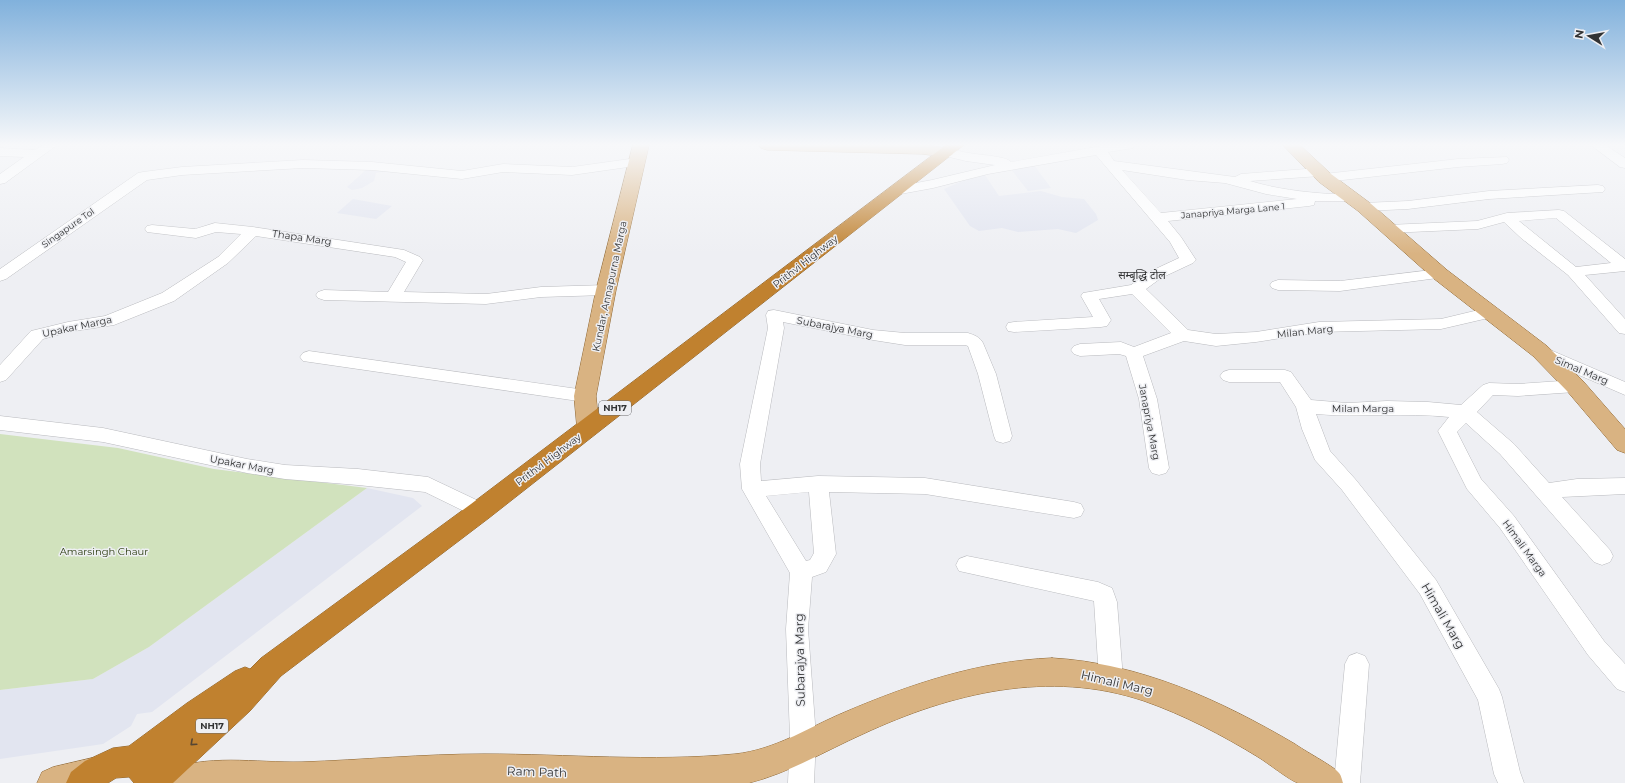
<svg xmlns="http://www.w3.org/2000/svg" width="1625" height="783" viewBox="0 0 1625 783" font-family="Montserrat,'Noto Sans Devanagari',sans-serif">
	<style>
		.built { fill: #e2e5f0 }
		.green { fill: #d1e2bd }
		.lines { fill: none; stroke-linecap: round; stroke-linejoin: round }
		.minor-casing { stroke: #b9babe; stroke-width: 1 }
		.major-casing { stroke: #8e6631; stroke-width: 1 }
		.highway-casing { stroke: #8e6631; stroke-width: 1 }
		.minor { fill: #fff; fill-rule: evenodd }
		.major { fill: #d9b382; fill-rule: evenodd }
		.highway { fill: #c0812f; fill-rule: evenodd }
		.oneway { stroke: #564633 }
		.labels { text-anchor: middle; stroke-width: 3; stroke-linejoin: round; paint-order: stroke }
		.far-street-label { font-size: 9px; fill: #323334; stroke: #eeeff3 }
		.shield { fill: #eeeff3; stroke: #6a6b6d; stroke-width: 1 }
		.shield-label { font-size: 9px; font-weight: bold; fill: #323334 }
		.street-label { font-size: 10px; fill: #323334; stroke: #eeeff3 }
		.park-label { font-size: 10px; fill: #2b3c0f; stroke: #eeeff3 }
		.neighbourhood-label { font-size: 11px; fill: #323334; stroke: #eeeff3 }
		.near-street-label { font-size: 12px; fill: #323334; stroke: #eeeff3 }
	</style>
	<rect width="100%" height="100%" fill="#eeeff3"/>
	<!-- built -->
	<g class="built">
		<path d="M 1034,165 L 1051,188 L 1028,191 L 1010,168 Z"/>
		<path d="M 367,169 L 386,171 L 376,173 L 374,181 L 362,188 L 352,190 L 347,187 Z"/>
		<path d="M 983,172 L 999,196 L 1041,191 L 1062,197 L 1084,199 L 1096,214 L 1098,220 L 1076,233 L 1058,229 L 1018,232 L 1002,228 L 979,231 L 970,226 L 944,189 Z"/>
		<path d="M 353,199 L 392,206 L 376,219 L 337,213 Z"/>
		<path d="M 367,488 L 413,498 L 422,506 L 152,712 L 137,714 L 131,726 L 103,744 L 0,759 L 0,690 L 93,679 L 149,647 Z"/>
	</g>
	<!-- green -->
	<path class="green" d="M 0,434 L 118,448 L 214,469 L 367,488 L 149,647 L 93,679 L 0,690 Z"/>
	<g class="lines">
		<!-- minor casing -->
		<g class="minor-casing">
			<g id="minor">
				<path d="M 43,145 L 57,145 L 5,183 L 0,184 L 0,174 L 24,157 L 0,156 L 0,148 L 35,150 Z"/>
				<path d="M 1107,145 L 1134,145 L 1133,148 L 1108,152 L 1114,161 L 1235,177 L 1241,174 L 1319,168 L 1324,169 L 1326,172 L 1324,174 L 1458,159 L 1507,157 L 1509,160 L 1507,163 L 1502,164 L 1458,167 L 1325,182 L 1320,181 L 1318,178 L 1320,176 L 1250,181 C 1276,189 1303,192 1330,194 C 1339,194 1347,192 1355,194 L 1357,197 L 1355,200 L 1350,201 L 1315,201 L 1314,205 L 1309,206 L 1168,221 L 1181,237 L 1196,260 L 1193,263 L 1161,278 L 1146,289 L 1188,330 L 1216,334 L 1256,332 L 1319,322 L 1441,319 L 1491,307 L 1497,308 L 1499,312 L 1497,316 L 1441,329 L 1319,332 L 1256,342 L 1216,346 L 1184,341 L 1143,356 L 1157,399 L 1169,468 L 1166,473 L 1159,475 L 1152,473 L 1149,468 L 1139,399 L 1126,356 L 1119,354 L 1080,356 L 1074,354 L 1071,350 L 1074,346 L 1080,344 L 1121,342 L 1134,347 L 1171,333 L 1132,294 L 1099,299 L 1111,320 L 1107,326 L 1101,327 L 1014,332 L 1008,331 L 1006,327 L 1008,323 L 1014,322 L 1093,317 L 1081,296 L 1083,293 L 1131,285 L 1149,272 L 1179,258 L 1170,242 L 1096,155 L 988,174 L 933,188 L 895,195 L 890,194 L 888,191 L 890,188 L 895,187 L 932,180 L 995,165 L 966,161 L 941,155 L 939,152 L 941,149 C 950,147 960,152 969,153 C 978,155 1007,156 1011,162 ZM 1122,170 L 1187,180 L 1225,183 L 1266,194 L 1297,199 L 1161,213 Z"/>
				<path d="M 1591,145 L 1605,145 L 1625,158 L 1625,168 L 1620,167 Z"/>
				<path d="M 637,158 L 642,159 L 644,162 L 642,165 L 572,175 L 503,172 L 462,179 L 372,170 L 303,168 L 182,175 L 147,180 L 6,279 L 0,281 L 0,269 L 138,173 L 143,172 L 182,167 L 303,160 L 372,162 L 462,171 L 503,164 L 572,167 Z"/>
				<path d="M 1598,185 L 1603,186 L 1605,189 L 1603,192 L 1489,199 L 1408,209 L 1364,211 L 1359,210 L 1357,207 L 1359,204 L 1364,203 L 1408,201 L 1489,191 Z"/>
				<path d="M 1559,210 L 1564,211 L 1625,259 L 1625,271 L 1585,275 L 1625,319 L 1625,334 L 1619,333 L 1568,275 L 1521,238 L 1504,222 L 1478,229 L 1388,233 L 1383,232 L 1381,229 L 1383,226 L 1388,225 L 1477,221 L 1507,213 ZM 1556,218 L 1611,263 L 1576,267 L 1519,221 Z"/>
				<path d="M 215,223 L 253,227 L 404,250 L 420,257 L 423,260 L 404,292 L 486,294 L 541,287 L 606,285 L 612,287 L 614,290 L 612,293 L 606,295 L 541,297 L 486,304 L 324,300 L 318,298 L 316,295 L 318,292 L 324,290 L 388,292 L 406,262 L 395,257 L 256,236 L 228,263 L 174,301 L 114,325 L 68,332 L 43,339 L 6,380 L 0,382 L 0,365 L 31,331 L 68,322 L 105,316 L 162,293 L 218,257 L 241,234 L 216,232 L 196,238 L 147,232 L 145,229 L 147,226 L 152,225 L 195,229 Z"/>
				<path d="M 1440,269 L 1445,271 L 1448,274 L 1445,277 L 1340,291 L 1278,290 L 1272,288 L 1270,285 L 1272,282 L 1278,280 L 1340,281 Z"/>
				<path d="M 774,310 L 873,330 L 905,333 L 968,333 C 974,335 980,337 983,343 L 996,374 L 1012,436 L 1010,441 L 1003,443 L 996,441 L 994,436 L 978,374 L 968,346 L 965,345 L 905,345 L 873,340 L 783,322 L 784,328 L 760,464 L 761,481 L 818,476 L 925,478 L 1074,502 L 1081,504 L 1084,510 L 1081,516 L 1074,518 L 925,494 L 829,492 L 836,554 L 826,572 L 812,577 L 808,629 L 816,737 L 814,783 L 788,783 L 790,737 L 786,629 L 790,573 L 742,489 L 740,464 L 768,328 L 766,315 L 768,311 ZM 809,492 L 814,553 L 810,560 L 806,561 L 766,496 Z"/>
				<path d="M 1541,346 L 1625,382 L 1625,395 L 1535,356 L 1532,352 L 1535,348 Z"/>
				<path d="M 309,351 L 585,390 L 591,392 L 594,396 L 591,400 L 585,402 L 303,361 L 300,357 L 303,353 Z"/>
				<path d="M 1229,370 L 1285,370 L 1291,372 L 1311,400 L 1347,403 L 1387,401 L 1428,402 L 1461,405 L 1483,385 L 1489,383 L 1518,384 L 1575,380 L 1581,382 L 1584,386 L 1581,390 L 1575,392 L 1518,396 L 1493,395 L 1477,412 L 1514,444 L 1549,483 L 1577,479 L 1625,478 L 1625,494 L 1562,497 L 1610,550 L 1613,556 L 1610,562 L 1602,565 L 1594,562 L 1500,454 L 1466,423 L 1457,432 L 1481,479 L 1514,516 L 1604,641 L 1625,664 L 1625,692 L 1617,689 L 1588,655 L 1500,528 L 1467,489 L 1438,431 L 1449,417 C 1404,412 1361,418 1316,414 L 1330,451 L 1356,480 L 1436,580 L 1499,689 L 1502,697 L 1520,772 L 1524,783 L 1498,783 L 1494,774 L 1478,700 L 1420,594 L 1342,490 L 1315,460 L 1302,429 L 1296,407 L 1280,382 L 1229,382 L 1223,380 L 1220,376 L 1223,372 Z"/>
				<path d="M 0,416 L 103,428 L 247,459 L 285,465 L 358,469 L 428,477 L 487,505 L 490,511 L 487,517 L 480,519 L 425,492 L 358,485 L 285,479 L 247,473 L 103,442 L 0,430 Z"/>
				<path d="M 967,556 L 1098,582 L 1112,588 L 1117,602 L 1123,679 L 1119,687 L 1111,690 L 1103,687 L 1099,679 L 1094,601 L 959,571 L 956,565 L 959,559 Z"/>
				<path d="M 1357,653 L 1365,656 L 1369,664 L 1360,783 L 1334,783 L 1345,664 L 1349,656 Z"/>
			</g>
		</g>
		<!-- major casing -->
		<g class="major-casing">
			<g id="major">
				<path d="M 633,145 L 649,145 L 616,290 L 596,396 L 599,428 L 596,434 L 588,436 L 580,434 L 577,428 L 574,396 L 596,290 Z"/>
				<path d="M 759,145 L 927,145 L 952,149 L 954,152 L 952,155 L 946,157 L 922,154 L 767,150 L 761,148 Z"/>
				<path d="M 1283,145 L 1300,145 L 1331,174 L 1370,203 L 1447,270 L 1547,346 L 1583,381 L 1625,429 L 1625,453 L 1617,450 L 1567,391 L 1533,356 L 1433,278 L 1358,211 L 1319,182 Z"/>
				<path d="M 1052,658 C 1140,663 1220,700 1295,744 C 1303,750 1333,766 1338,772 C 1341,774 1342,780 1343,783 C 1333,783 1307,783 1298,783 C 1289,780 1268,763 1258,757 C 1222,735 1184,715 1144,701 C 1049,669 951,693 863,734 C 825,751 789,773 749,783 L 157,783 L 162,772 C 207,753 254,763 302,762 C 362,760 423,754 484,754 C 568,754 651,762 735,754 C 775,750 809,727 845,712 C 911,684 979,661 1052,658 Z"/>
				<path d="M 92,758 L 103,763 L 108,774 L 104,783 L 37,783 L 42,772 L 53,767 Z"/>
			</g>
		</g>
		<!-- highway casing -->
		<g class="highway-casing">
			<path id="highway" d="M 946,145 L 964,145 L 489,518 L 281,676 L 250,711 L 173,783 L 134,783 L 129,777 L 116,778 L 108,783 L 66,783 L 71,772 L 85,761 L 113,748 L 129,746 L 187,703 L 235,671 L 245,667 L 250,669 L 261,658 L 471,504 Z"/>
		</g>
		<!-- minor -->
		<use href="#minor" class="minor"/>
		<!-- major -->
		<use href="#major" class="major"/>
		<!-- highway -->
		<use href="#highway" class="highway"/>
	</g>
	<!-- one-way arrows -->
	<defs><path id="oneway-chevron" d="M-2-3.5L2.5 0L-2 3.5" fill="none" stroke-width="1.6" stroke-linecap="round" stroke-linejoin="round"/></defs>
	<use class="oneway" href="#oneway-chevron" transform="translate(193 743) rotate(138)"/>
	<!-- sky -->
	<linearGradient id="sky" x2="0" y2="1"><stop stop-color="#81b1dc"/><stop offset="0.57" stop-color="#f7f8fa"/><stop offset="1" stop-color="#f7f8fa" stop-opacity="0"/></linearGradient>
	<rect width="1625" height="254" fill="url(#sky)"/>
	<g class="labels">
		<!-- far-street labels -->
		<g class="far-street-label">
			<text transform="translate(1233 211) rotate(-5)" y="3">Janapriya Marga Lane 1</text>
			<text transform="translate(68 228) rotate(-35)" y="3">Singapure Tol</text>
		</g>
		<!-- shield labels -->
		<g class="shield">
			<rect x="599" y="401" width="32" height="14" rx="3"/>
			<rect x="196" y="719" width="32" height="14" rx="3"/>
		</g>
		<g class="shield-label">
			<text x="615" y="411">NH17</text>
			<text x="212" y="729">NH17</text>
		</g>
		<!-- street labels -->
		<g class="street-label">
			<text transform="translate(302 237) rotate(8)" y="4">Thapa Marg</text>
			<text transform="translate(805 261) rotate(-38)" y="4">Prithvi Highway</text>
			<text transform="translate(609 286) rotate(-78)" y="4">Kundar, Annapurna Marga</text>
			<text transform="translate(77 326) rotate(-12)" y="4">Upakar Marga</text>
			<text transform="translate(835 327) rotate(11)" y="4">Subarajya Marg</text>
			<text transform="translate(1305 331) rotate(-6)" y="4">Milan Marg</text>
			<text transform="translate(1582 370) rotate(23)" y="4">Simal Marg</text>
			<text x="1363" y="412">Milan Marga</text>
			<text transform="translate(1150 422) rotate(79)" y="4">Janapriya Marg</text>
			<text transform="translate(548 459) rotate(-37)" y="4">Prithvi Highway</text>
			<text transform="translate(242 464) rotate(11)" y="4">Upakar Marg</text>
			<text transform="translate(1525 548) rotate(54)" y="4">Himali Marga</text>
		</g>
		<!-- park labels -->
		<g class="park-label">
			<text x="104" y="555">Amarsingh Chaur</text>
		</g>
		<!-- neighbourhood labels -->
		<g class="neighbourhood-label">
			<text x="1142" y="279">सम्बृद्धि टोल</text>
		</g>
		<!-- near-street labels -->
		<g class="near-street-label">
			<text transform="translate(1443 616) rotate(60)" y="4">Himali Marg</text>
			<text transform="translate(800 660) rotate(-91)" y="4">Subarajya Marg</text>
			<text transform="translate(1117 683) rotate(13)" y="4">Himali Marg</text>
			<text transform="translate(537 772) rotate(2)" y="4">Ram Path</text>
		</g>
	</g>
	<!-- north arrow -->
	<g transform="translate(1589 36) rotate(281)" stroke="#eeeff3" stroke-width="3" paint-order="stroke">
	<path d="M0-3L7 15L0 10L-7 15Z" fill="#323334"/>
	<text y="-6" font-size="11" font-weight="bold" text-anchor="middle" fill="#323334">N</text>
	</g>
</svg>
